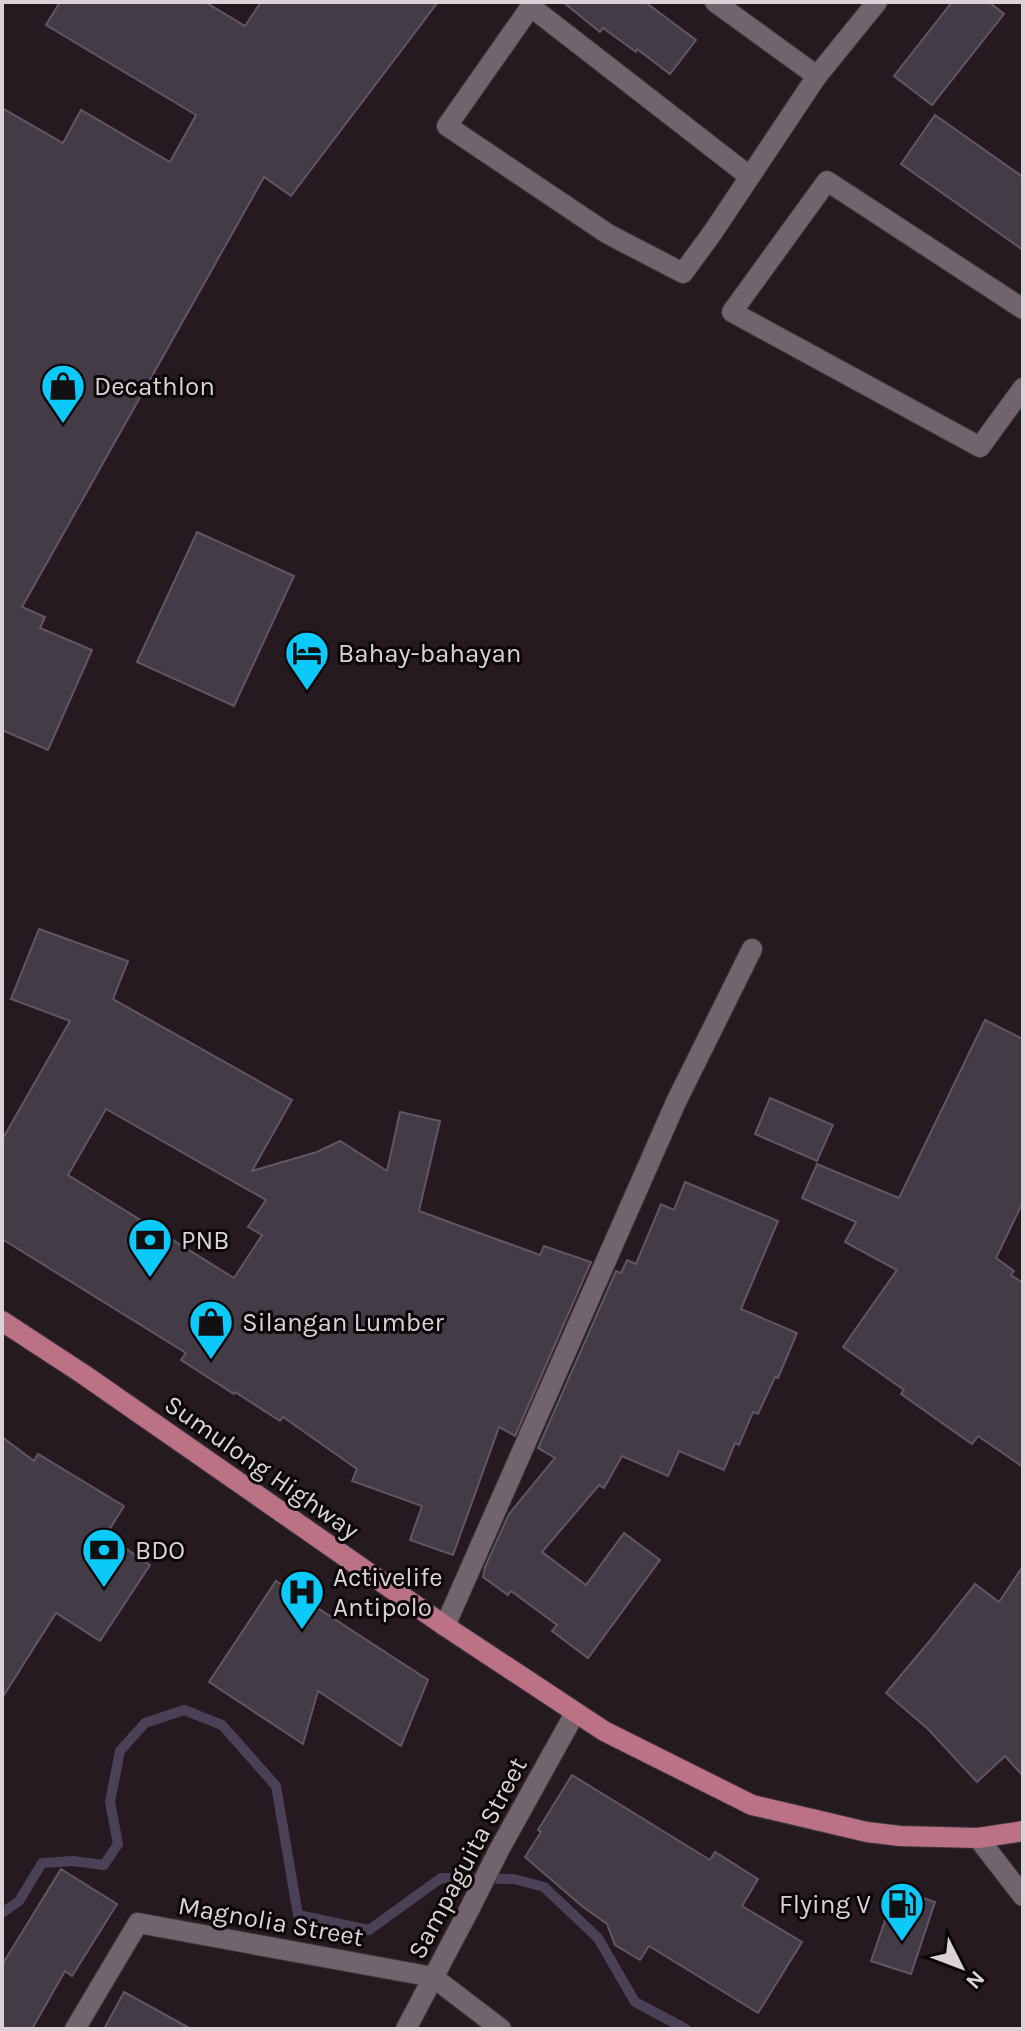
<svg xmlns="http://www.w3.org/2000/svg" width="1025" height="2031" viewBox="0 0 1025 2031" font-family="Karla,sans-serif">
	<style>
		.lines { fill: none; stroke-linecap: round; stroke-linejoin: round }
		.stream { stroke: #4a4156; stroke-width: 10 }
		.building { fill: #433b45; stroke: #605762; stroke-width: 2; fill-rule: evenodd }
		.minor-casing { stroke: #3f363b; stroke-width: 22 }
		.major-casing { stroke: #3f363b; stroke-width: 22 }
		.minor { stroke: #72646c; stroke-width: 20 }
		.major { stroke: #ba7284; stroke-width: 20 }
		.labels { text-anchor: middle; stroke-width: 6; stroke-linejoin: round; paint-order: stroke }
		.poi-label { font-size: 26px; fill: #dad2d7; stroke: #0b0709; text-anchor: start }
		.street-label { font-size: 26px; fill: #dad2d7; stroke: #0b0709 }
	</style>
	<rect width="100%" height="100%" fill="#261a21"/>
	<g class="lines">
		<!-- stream -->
		<path class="stream" d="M 2,1913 L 19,1901 L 42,1863 L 73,1861 L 104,1865 L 118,1844 L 110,1802 L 120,1751 L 145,1723 L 184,1710 L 222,1725 L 276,1786 L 298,1915 L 369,1930 L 441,1878 L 514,1879 L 544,1887 L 598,1938 L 635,2002 L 686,2029"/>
	</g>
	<!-- building -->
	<g class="building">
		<path d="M 60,2 L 205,2 L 245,26 L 261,2 L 438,2 L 291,196 L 264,177 L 22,607 L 45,617 L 40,628 L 92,650 L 48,750 L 2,730 L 2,108 L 63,143 L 81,110 L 170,162 L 196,115 L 46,25 Z"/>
		<path d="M 563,2 L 645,2 L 696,40 L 670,74 L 637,49 L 636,52 L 603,28 L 600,32 Z"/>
		<path d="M 952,2 L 989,2 L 1004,14 L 932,105 L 894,76 Z"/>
		<path d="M 935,115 L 1023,177 L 1023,250 L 901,164 Z"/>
		<path d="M 197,532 L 294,576 L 234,706 L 137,662 Z"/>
		<path d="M 39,929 L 128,961 L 113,999 L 292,1100 L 252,1171 L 317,1152 L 340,1141 L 387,1171 L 400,1112 L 440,1121 L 419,1211 L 540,1255 L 544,1246 L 591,1262 L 515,1436 L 499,1427 L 453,1555 L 410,1540 L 422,1506 L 352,1481 L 357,1469 L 283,1417 L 280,1421 L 235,1392 L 234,1394 L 181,1360 L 186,1353 L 2,1239 L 2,1140 L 70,1021 L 11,999 ZM 106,1109 L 266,1200 L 248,1227 L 262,1235 L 234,1278 L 68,1175 Z"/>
		<path d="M 985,1020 L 1023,1039 L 1023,1202 L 996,1258 L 1014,1271 L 1011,1275 L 1023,1283 L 1023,1467 L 978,1436 L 972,1444 L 901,1394 L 904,1390 L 843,1347 L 897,1270 L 845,1242 L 856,1222 L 802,1198 L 817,1164 L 899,1198 Z"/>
		<path d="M 770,1098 L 833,1125 L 817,1161 L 755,1134 Z"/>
		<path d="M 685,1182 L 778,1221 L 741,1309 L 797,1333 L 778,1378 L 775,1377 L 758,1414 L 753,1412 L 739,1445 L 735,1443 L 724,1470 L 679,1451 L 668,1476 L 622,1456 L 604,1488 L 599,1485 L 542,1552 L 586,1585 L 624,1533 L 660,1560 L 588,1658 L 552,1631 L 557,1625 L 511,1591 L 508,1595 L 483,1577 L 485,1567 L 509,1514 L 555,1458 L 538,1448 L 616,1271 L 621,1273 L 627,1260 L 636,1264 L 661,1204 L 674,1210 Z"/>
		<path d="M 2,1437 L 34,1461 L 38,1454 L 124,1506 L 106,1535 L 150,1565 L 100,1641 L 56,1613 L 2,1698 Z"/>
		<path d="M 1023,1566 L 1023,1776 L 1005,1756 L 977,1782 L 928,1729 L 886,1693 L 928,1643 L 975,1584 L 999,1602 Z"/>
		<path d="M 276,1581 L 428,1680 L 401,1746 L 318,1691 L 303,1744 L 209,1682 Z"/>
		<path d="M 572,1775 L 710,1860 L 715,1852 L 758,1879 L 742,1906 L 802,1942 L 758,2013 L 649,1946 L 640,1960 L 615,1945 L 607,1924 L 583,1907 L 525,1857 L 541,1832 L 538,1830 Z"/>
		<path d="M 61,1869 L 117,1904 L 72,1976 L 65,1971 L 32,2029 L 2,2029 L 2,1965 Z"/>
		<path d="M 896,1889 L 935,1902 L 911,1974 L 871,1961 Z"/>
		<path d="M 124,1992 L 191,2029 L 104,2029 Z"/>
	</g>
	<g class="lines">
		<!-- minor casing -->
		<g class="minor-casing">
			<g id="minor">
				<path d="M 534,2 L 447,126 L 608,234 L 683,273 L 713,232 L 817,76 L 877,2"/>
				<path d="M 715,2 L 817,76"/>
				<path d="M 530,6 L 749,176"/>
				<path d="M 1023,309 L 827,181 L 732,312 L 980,447 L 1023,388"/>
				<path d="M 445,1626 L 676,1102 L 752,949"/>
				<path d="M 978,1838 L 1023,1896"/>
				<path d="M 75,2029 L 138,1923 L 433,1977 L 501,2029"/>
				<path d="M 406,2029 L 470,1908 L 499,1850 L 575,1713"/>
			</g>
		</g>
		<!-- major casing -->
		<g class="major-casing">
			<path id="major" d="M 2,1321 L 83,1374 L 445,1626 L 604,1731 L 752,1805 L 867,1832 L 900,1836 L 978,1838 L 1023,1831"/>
		</g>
		<!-- minor -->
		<use href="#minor" class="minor"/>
		<!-- major -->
		<use href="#major" class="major"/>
	</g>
	<!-- icons -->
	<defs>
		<g id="shop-pin" transform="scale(2.3)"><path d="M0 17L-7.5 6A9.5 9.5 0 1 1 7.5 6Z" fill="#0bcafa" stroke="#0b0709"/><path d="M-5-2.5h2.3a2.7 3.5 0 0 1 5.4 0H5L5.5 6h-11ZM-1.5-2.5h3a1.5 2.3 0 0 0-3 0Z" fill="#111"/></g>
		<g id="hotel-pin" transform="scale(2.3)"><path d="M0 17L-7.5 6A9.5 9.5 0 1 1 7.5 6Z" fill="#0bcafa" stroke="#0b0709"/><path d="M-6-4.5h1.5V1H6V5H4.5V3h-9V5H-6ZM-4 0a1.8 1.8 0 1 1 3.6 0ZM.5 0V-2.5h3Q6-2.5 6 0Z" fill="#111"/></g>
		<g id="bank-pin" transform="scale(2.3)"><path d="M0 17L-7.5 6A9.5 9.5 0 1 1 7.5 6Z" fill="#0bcafa" stroke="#0b0709"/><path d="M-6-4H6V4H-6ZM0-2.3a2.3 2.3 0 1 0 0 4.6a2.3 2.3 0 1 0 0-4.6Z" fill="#111"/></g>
		<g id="hospital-pin" transform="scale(2.3)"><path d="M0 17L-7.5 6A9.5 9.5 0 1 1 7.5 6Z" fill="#0bcafa" stroke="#0b0709"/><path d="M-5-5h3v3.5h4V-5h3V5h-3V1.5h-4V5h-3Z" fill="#111"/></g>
		<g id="fuel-pin" transform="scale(2.3)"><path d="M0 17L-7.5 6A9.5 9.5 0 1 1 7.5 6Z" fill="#0bcafa" stroke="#0b0709"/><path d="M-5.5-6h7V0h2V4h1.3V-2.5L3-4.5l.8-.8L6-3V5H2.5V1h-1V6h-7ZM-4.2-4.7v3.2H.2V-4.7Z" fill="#111"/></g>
	</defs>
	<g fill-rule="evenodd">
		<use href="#shop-pin" x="63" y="386"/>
		<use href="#hotel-pin" x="307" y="653"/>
		<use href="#bank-pin" x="150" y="1240"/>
		<use href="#shop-pin" x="211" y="1322"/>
		<use href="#bank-pin" x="104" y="1550"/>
		<use href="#hospital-pin" x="302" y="1592"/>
		<use href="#fuel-pin" x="902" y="1904"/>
	</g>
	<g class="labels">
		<!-- poi labels -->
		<g class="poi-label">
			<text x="94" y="395">Decathlon</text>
			<text x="338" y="662">Bahay-bahayan</text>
			<text x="181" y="1249">PNB</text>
			<text x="242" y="1331">Silangan Lumber</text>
			<text x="135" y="1559">BDO</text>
			<text x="333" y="1586">Activelife<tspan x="333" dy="30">Antipolo</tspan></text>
			<text x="871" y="1913" text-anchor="end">Flying V</text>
		</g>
		<!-- street labels -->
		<g class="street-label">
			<text transform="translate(262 1467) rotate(35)" y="9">Sumulong Highway</text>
			<text transform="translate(467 1858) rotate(-62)" y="9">Sampaguita Street</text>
			<text transform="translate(271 1921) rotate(10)" y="9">Magnolia Street</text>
		</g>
	</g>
	<!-- border -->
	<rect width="1025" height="2031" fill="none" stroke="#dad2d7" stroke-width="8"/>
	<!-- north arrow -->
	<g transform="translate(961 1967) rotate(132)" stroke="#0b0709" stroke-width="6" paint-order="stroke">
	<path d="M0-6L14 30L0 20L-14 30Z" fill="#dad2d7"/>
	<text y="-12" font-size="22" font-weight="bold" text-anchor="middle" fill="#dad2d7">N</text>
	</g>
</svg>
